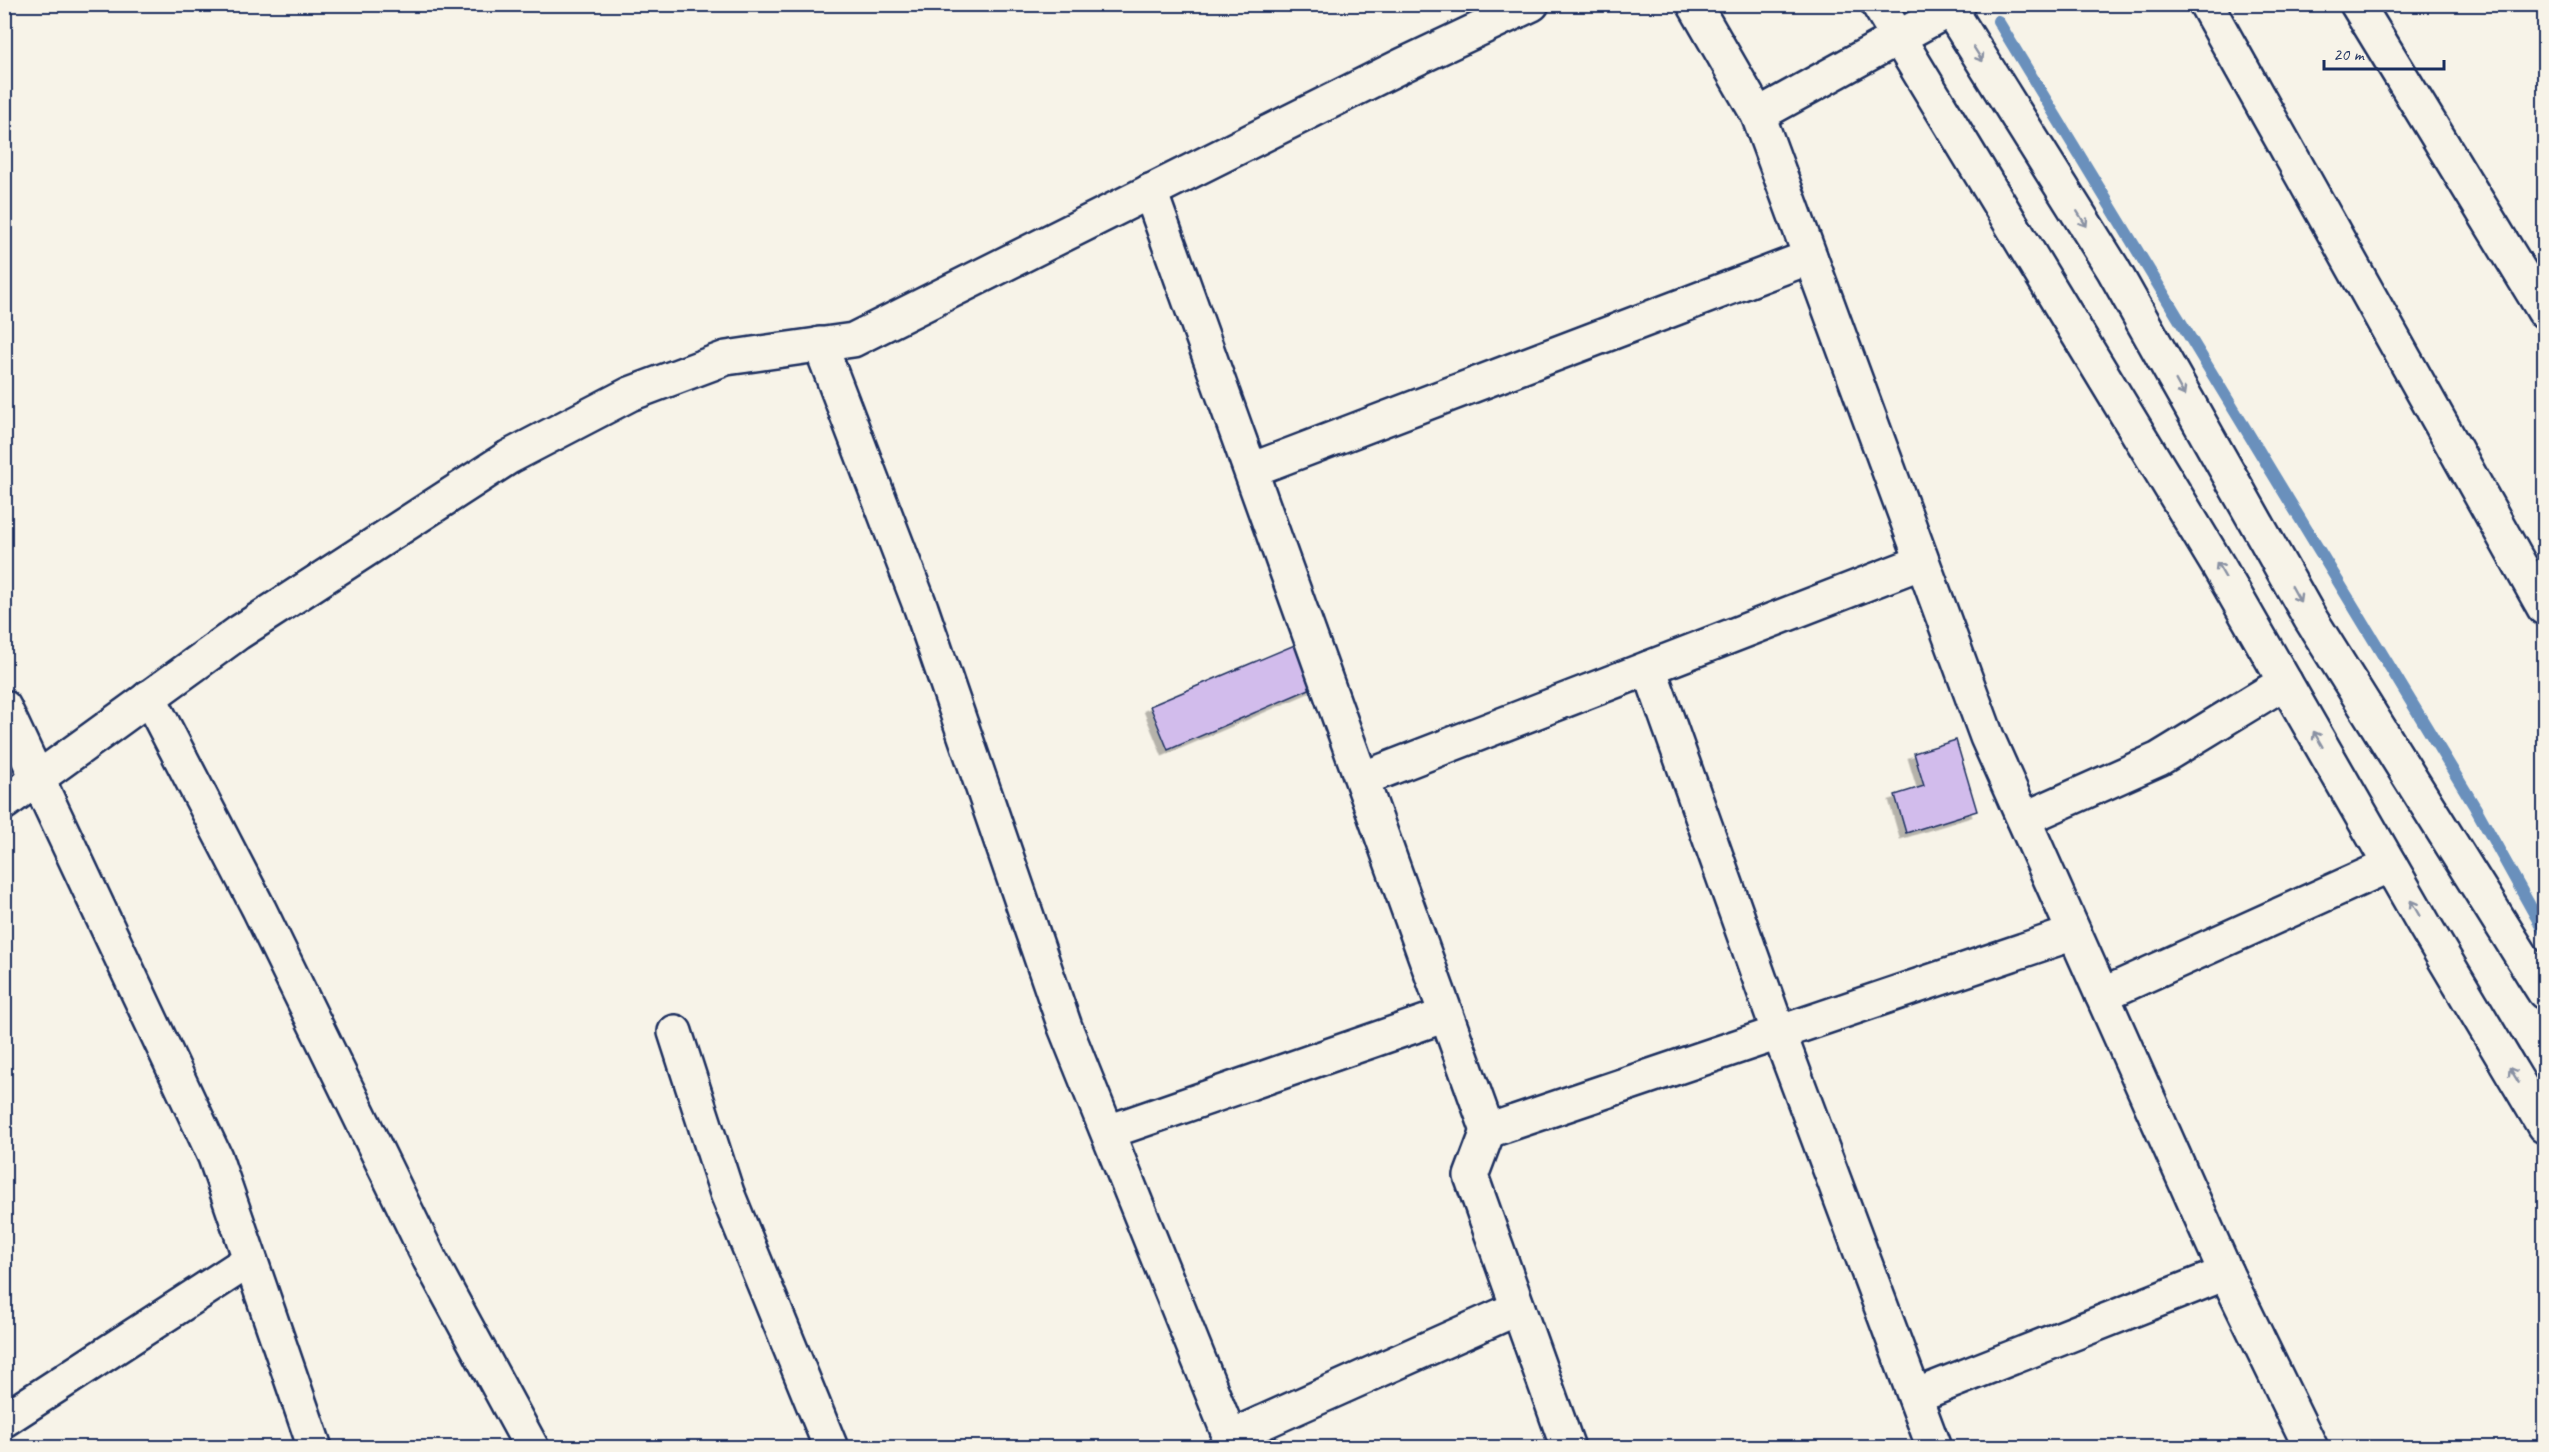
<svg xmlns="http://www.w3.org/2000/svg" width="2549" height="1452" viewBox="0 0 2549 1452" font-family="Caveat,sans-serif">
	<style>
		.lines { fill: none; stroke-linecap: round; stroke-linejoin: round }
		.stream { stroke: #6a90bc; stroke-width: 12 }
		.building { fill: #d2bcec; stroke: #1b2f5e; stroke-width: 1.5; filter: url(#shadow) }
		.minor-casing { stroke: #1b2f5e; stroke-width: 38 }
		.minor { stroke: #f7f3e8; stroke-width: 33 }
		.oneway { stroke: #8991a3 }
	</style>
	<defs>
		<filter id="shadow"><feDropShadow dx="-5.5" dy="5.5" stdDeviation="0" flood-color="#0004"/></filter>
	</defs>
	<rect width="100%" height="100%" fill="#f7f3e8"/>
	<filter id="ink" filterUnits="userSpaceOnUse"><feTurbulence type="fractalNoise" baseFrequency=".0167" numOctaves="2"/><feDisplacementMap in="SourceGraphic" scale="12" xChannelSelector="R" yChannelSelector="G"/><feConvolveMatrix kernelMatrix="1 2 1 2 8 2 1 2 1" color-interpolation-filters="sRGB"/></filter>
	<g filter="url(#ink)">
		<g class="lines">
			<!-- stream -->
			<path class="stream" d="M 1998,21 L 2475,807 L 2544,931"/>
		</g>
		<!-- building -->
		<g class="building">
			<path d="M 1297,644 L 1314,687 L 1168,750 L 1150,706 Z"/>
			<path d="M 1956,740 L 1977,811 L 1906,833 L 1895,795 L 1924,786 L 1914,753 Z"/>
		</g>
		<g class="lines">
			<!-- minor casing -->
			<g class="minor-casing">
				<g id="minor">
					<path d="M 1694,4 L 1758,115 L 1987,737 L 2226,1273 L 2311,1448"/>
					<path d="M 1878,4 L 2219,567 L 2425,926 L 2544,1126"/>
					<path d="M 1947,4 L 2113,269 L 2310,618 L 2544,992"/>
					<path d="M 2206,4 L 2544,608"/>
					<path d="M 2357,4 L 2544,311"/>
					<path d="M 1758,115 L 1959,4"/>
					<path d="M 1150,191 L 1488,1131 L 2074,933"/>
					<path d="M 820,344 L 921,608 L 1065,1027 L 1230,1437"/>
					<path d="M 1251,470 L 1810,257"/>
					<path d="M 1649,668 L 1779,1033 L 1934,1448"/>
					<path d="M 149,697 L 259,909 L 430,1260 L 532,1448"/>
					<path d="M 4,707 L 215,1157 L 315,1448"/>
					<path d="M 1362,779 L 1922,562"/>
					<path d="M 4,803 L 238,633 L 509,457 L 630,394 L 726,358 L 853,340 L 1403,65 L 1532,4"/>
					<path d="M 2024,819 L 2159,759 L 2285,682"/>
					<path d="M 2102,995 L 2390,865"/>
					<path d="M 675,1032 L 727,1193 L 831,1448"/>
					<path d="M 1488,1131 L 1471,1176 L 1568,1448"/>
					<path d="M 1108,1132 L 1446,1015"/>
					<path d="M 1915,1396 L 2226,1273"/>
					<path d="M 4,1420 L 250,1260"/>
					<path d="M 1225,1448 L 1230,1437 L 1518,1308"/>
				</g>
			</g>
			<!-- minor -->
			<use href="#minor" class="minor"/>
		</g>
		<!-- one-way arrows -->
		<defs><path id="oneway-shaft" d="M-6 0H5M1.5-3L5.5 0L1.5 3" fill="none" stroke-width="1.6" stroke-linecap="round" stroke-linejoin="round" transform="scale(1.5)"/></defs>
		<g class="oneway">
			<use href="#oneway-shaft" transform="translate(1978 54) rotate(58)"/>
			<use href="#oneway-shaft" transform="translate(2082 219) rotate(58)"/>
			<use href="#oneway-shaft" transform="translate(2180 388) rotate(61)"/>
			<use href="#oneway-shaft" transform="translate(2221 570) rotate(-120)"/>
			<use href="#oneway-shaft" transform="translate(2296 594) rotate(61)"/>
			<use href="#oneway-shaft" transform="translate(2318 739) rotate(-120)"/>
			<use href="#oneway-shaft" transform="translate(2415 908) rotate(-120)"/>
			<use href="#oneway-shaft" transform="translate(2514 1075) rotate(-121)"/>
		</g>
	</g>
	<!-- margin -->
	<rect width="2549" height="1452" fill="none" stroke="#f7f3e8" stroke-width="24"/>
	<rect x="12" y="12" width="2525" height="1428" fill="none" stroke="#1b2f5e" stroke-width="2" filter="url(#ink)"/>
	<!-- scale -->
	<path d="M2324 60v9h120v-9" fill="none" stroke="#1b2f5e" stroke-width="3"/>
	<text x="2333" y="60" font-size="18" fill="#1b2f5e" stroke="#f7f3e8" stroke-width="4.5" paint-order="stroke">20 m</text>
</svg>
